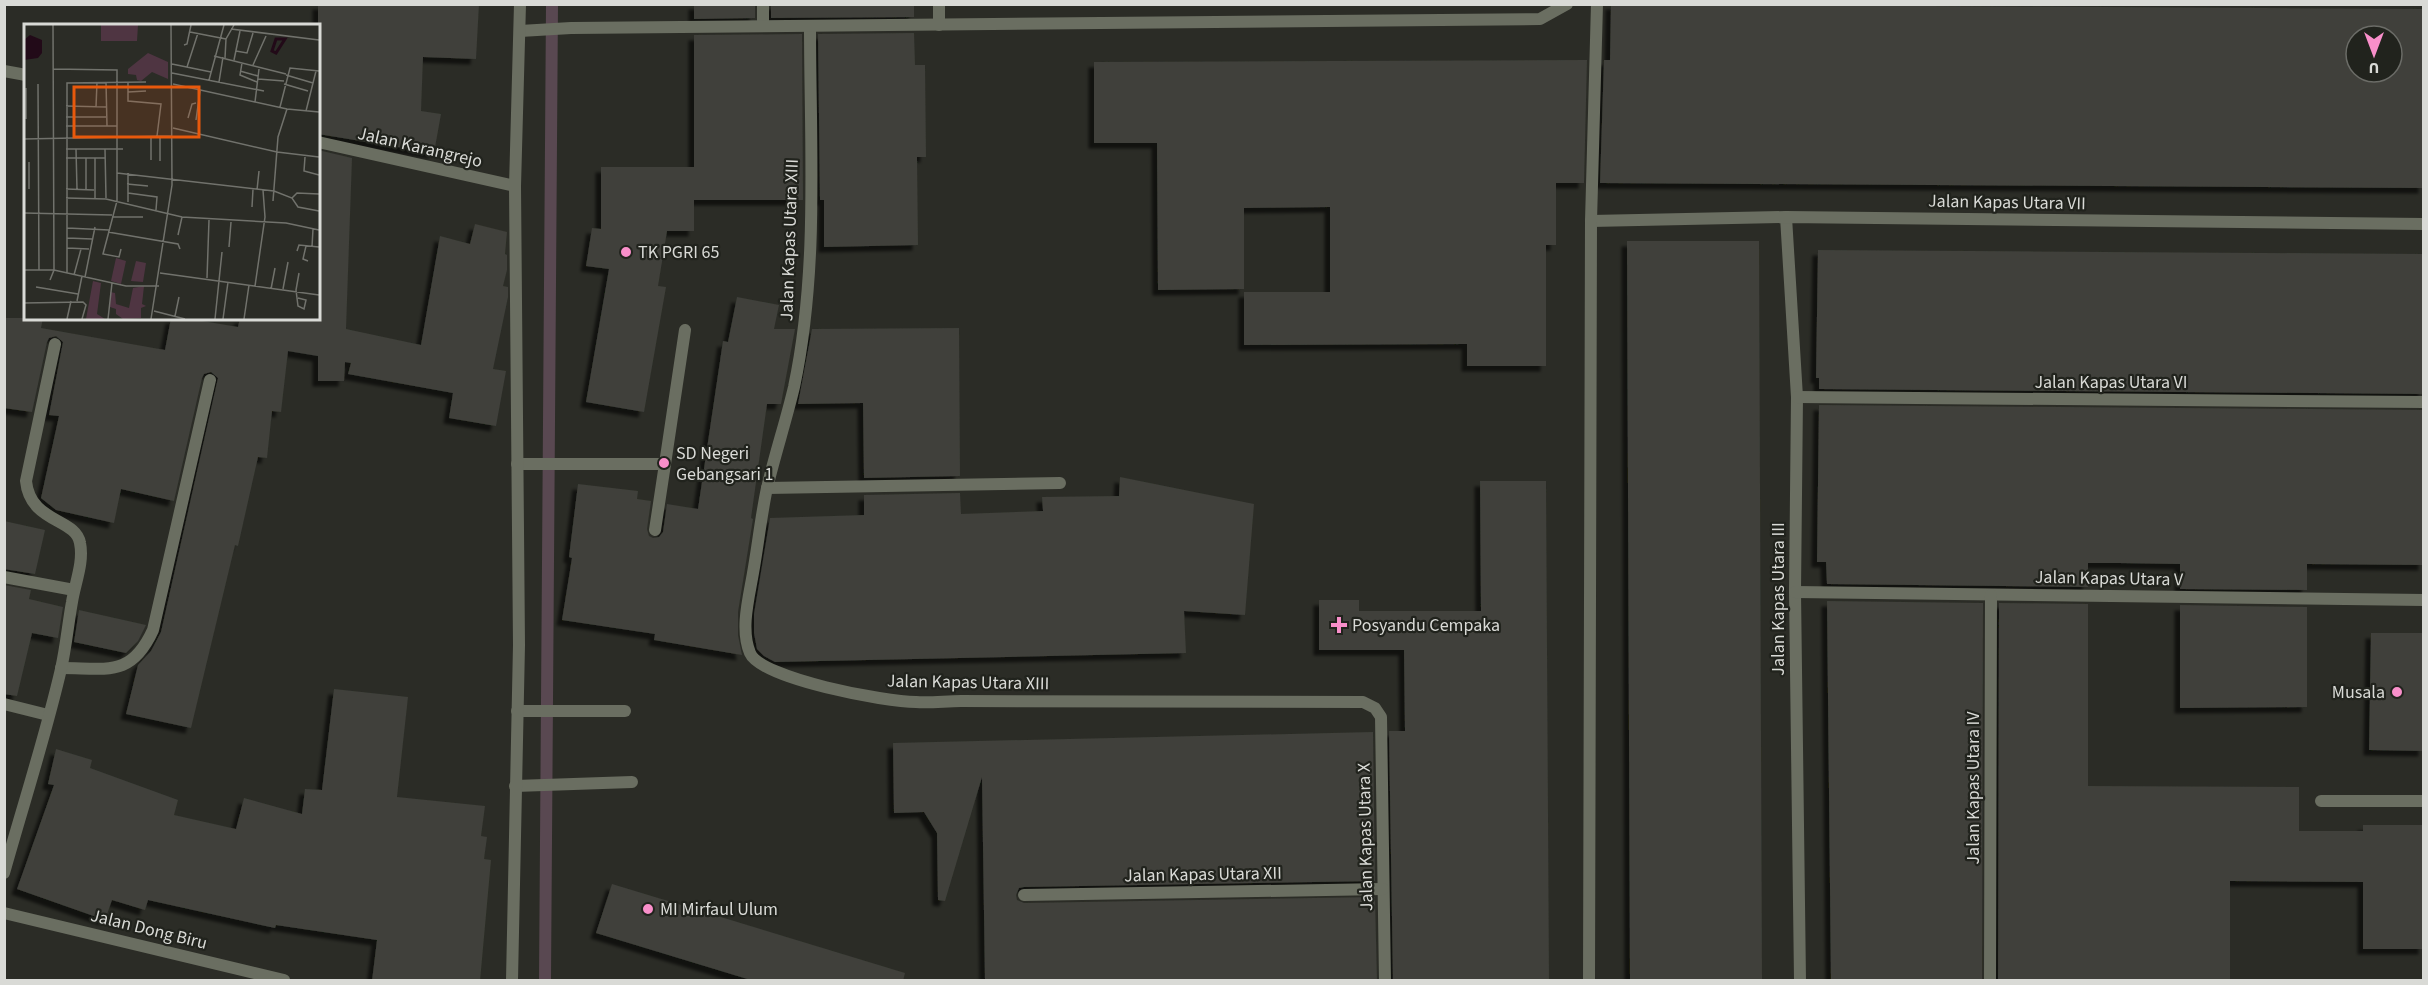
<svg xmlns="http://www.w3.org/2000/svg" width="2428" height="985" viewBox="0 0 2428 985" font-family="'Source Sans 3',sans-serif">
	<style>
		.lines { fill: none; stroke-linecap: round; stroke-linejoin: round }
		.stream { stroke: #594851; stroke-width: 12 }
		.building { fill: #3f403a; fill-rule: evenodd; filter: url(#shadow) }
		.service { stroke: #6a6e61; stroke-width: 12 }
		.minor { stroke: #6a6e61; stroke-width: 12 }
		.tertiary { stroke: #6a6e61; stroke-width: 12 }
		.poi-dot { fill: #f98fca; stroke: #21231d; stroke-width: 2 }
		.labels { text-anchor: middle; stroke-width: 4.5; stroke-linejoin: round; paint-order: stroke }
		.street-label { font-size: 18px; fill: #d9dad6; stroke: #21231d }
		.poi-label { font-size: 18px; fill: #d9dad6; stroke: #21231d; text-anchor: start }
		.inset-river { fill: none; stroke: #220a18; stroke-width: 3 }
		.inset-road { fill: none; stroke: #71726c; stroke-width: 1.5 }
		.view { fill: #e8590c; fill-opacity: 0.15; stroke: #e8590c; stroke-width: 3 }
		.inset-edge { fill: none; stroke: #d9dad6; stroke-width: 3 }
	</style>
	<defs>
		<filter id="shadow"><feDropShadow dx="-5.5" dy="5.5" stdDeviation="1.5" flood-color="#0009"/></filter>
	</defs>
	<rect width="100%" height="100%" fill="#2b2c26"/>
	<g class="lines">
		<!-- stream -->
		<path class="stream" d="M 545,980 L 552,4"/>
	</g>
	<!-- building -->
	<g class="building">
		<path d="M 318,4 L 479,4 L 476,59 L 423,57 L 421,111 L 441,114 L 434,153 L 318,134 Z"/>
		<path d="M 694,4 L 755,4 L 755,18 L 694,19 Z"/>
		<path d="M 771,4 L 914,4 L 914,17 L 771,18 Z"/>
		<path d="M 1611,4 L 2424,9 L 2424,188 L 1600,183 L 1604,60 L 1610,60 ZM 2356,36 L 2392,36 L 2392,72 L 2356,72 Z"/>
		<path d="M 914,33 L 915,65 L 925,65 L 926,157 L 917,157 L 918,245 L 824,247 L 824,200 L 820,200 L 818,34 Z"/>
		<path d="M 802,34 L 803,200 L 694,200 L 694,231 L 667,231 L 658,286 L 666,287 L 644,412 L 586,402 L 609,269 L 586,266 L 592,228 L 601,229 L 601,167 L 694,167 L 694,35 Z"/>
		<path d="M 1587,60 L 1584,183 L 1556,183 L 1556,245 L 1546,245 L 1546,366 L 1467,366 L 1467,344 L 1244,345 L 1244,292 L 1330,292 L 1330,207 L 1244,208 L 1244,289 L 1158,290 L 1157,143 L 1094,143 L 1094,62 Z"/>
		<path d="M 318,150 L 352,158 L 346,329 L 421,345 L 440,236 L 470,244 L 475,224 L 507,232 L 505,254 L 507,255 L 507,270 L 503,286 L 508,287 L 508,297 L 493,369 L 506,371 L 496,426 L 449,418 L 453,393 L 348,374 L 351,363 L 345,362 L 344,381 L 318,381 L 318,356 L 288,351 L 281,412 L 272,411 L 267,458 L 258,457 L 238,546 L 235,545 L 191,728 L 126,714 L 138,665 L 151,651 L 161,632 L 218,378 L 211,372 L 204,374 L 202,378 L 174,501 L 121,489 L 114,523 L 56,510 L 41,498 L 59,416 L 49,415 L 63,342 L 56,336 L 49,338 L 47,342 L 32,412 L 4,408 L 4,318 L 43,318 L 41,328 L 165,350 L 171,318 L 185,318 L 238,327 L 240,318 L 318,318 Z"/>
		<path d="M 1627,241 L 1759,241 L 1762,981 L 1630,981 Z"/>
		<path d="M 1818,250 L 2424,254 L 2424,394 L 1819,389 L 1819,378 L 1816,378 Z"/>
		<path d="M 737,297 L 779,305 L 774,329 L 795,329 L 781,404 L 767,404 L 751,518 L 753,519 L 738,612 L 738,635 L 742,655 L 654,640 L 655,634 L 562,620 L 572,558 L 569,557 L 578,484 L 638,491 L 637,499 L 651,501 L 647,529 L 649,536 L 653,538 L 659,537 L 663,532 L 667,504 L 698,509 L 723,341 L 728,342 Z"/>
		<path d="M 959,328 L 960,476 L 864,478 L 863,403 L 798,404 L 812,329 Z"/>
		<path d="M 1819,405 L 2424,410 L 2424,565 L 2307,564 L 2307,590 L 2180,589 L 2180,564 L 2118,563 L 2088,563 L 2088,587 L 1827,584 L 1826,562 L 1817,562 Z"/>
		<path d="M 1120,477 L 1254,504 L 1245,615 L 1184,611 L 1186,653 L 775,662 L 764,656 L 757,649 L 754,633 L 754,614 L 770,518 L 864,515 L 864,495 L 960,493 L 961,514 L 1043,511 L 1042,497 L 1119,496 Z"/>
		<path d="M 1480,481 L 1546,481 L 1549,981 L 1393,981 L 1389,731 L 1405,731 L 1404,650 L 1319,650 L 1319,600 L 1359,600 L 1359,611 L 1481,611 Z"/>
		<path d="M 4,521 L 45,530 L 35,574 L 4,569 Z"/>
		<path d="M 4,585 L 31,590 L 29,599 L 63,607 L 58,638 L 32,633 L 17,696 L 4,694 Z"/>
		<path d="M 1827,601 L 1983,603 L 1982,981 L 1831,981 Z"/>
		<path d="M 1999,603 L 2088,604 L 2088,786 L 2299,787 L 2299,831 L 2363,831 L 2363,825 L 2424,825 L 2424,949 L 2363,949 L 2363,882 L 2230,881 L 2230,981 L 1998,981 Z"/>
		<path d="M 2180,605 L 2307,607 L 2307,707 L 2180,708 Z"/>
		<path d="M 79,610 L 146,625 L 138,641 L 126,653 L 74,642 Z"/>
		<path d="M 2371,633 L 2424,633 L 2424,751 L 2369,750 Z"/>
		<path d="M 334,689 L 408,697 L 397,797 L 485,806 L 481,836 L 487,837 L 484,859 L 491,860 L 480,981 L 372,981 L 377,940 L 276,925 L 275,928 L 148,900 L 145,910 L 112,900 L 105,920 L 17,889 L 54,785 L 48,784 L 56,749 L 92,760 L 90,768 L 178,800 L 174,815 L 236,829 L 244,798 L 302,814 L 305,789 L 322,790 Z"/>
		<path d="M 1373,732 L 1375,881 L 1024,887 L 1019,888 L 1016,895 L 1017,900 L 1024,903 L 1375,897 L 1377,981 L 985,981 L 982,777 L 945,901 L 938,900 L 937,833 L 924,812 L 894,813 L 893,743 Z"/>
		<path d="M 612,884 L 905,973 L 903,981 L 754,981 L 596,933 Z"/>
	</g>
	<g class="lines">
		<!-- service -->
		<g class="service">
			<path d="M 517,464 L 665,464 L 685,330"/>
			<path d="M 655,530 L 665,464"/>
			<path d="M 517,711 L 625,711"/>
			<path d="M 515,786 L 632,782"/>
		</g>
		<!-- minor -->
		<g class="minor">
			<path d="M 763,4 L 763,26"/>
			<path d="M 939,4 L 939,25"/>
			<path d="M 810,26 C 810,145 819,269 794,387 C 786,421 775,454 767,488 C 761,516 758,545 753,573 C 749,597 740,629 750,653 C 761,679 886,702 916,702 C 931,703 946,701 961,701 L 1363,702 L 1375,708 L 1381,717 L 1385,980"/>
			<path d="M 520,31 L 571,28 L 1540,19 L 1567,4"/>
			<path d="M 4,71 L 26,75"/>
			<path d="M 318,142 L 515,186"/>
			<path d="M 1786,217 L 1797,397 L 1795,592 L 1800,980"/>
			<path d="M 1591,221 L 1786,217 L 2424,224"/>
			<path d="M 1797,397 L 2424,402"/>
			<path d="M 767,488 L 1060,483"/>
			<path d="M 4,577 L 74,590"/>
			<path d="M 1795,592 L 2424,600"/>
			<path d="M 61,668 C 107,668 131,678 153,630 L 210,380"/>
			<path d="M 4,704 L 48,715"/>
			<path d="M 2321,801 L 2424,801"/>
			<path d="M 4,873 C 23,805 45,738 61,669 C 66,647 68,624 72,602 C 75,583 84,562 80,543 C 76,518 30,523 26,481 L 55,344"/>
			<path d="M 1024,895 L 1383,889"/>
			<path d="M 4,913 L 284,980"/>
			<path d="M 1589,980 L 1591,221 L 1597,4"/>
			<path d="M 1990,980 L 1991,595"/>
		</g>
		<!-- tertiary -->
		<path class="tertiary" d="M 512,980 L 519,645 L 515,186 L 520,4"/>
	</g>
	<!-- markers -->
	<g class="poi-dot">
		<circle cx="626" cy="252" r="6"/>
		<circle cx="664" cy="463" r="6"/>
		<path d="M1336 616h6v6h6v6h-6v6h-6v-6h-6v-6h6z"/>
		<circle cx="2397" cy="692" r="6"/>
		<circle cx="648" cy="909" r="6"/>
	</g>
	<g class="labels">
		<!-- street labels -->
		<g class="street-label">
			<text transform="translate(420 147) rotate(13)" y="6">Jalan Karangrejo</text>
			<text transform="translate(2007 202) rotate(1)" y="6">Jalan Kapas Utara VII</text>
			<text transform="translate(789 240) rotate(-88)" y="6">Jalan Kapas Utara XIII</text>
			<text x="2111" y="388">Jalan Kapas Utara VI</text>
			<text transform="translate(2109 578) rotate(1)" y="6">Jalan Kapas Utara V</text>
			<text transform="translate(1778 599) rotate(-90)" y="6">Jalan Kapas Utara III</text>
			<text transform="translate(968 682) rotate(1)" y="6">Jalan Kapas Utara XIII</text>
			<text transform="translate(1973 788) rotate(-90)" y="6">Jalan Kapas Utara IV</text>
			<text transform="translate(1365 837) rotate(-91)" y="6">Jalan Kapas Utara X</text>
			<text transform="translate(1203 874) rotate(-1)" y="6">Jalan Kapas Utara XII</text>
			<text transform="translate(149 929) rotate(14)" y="6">Jalan Dong Biru</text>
		</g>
		<!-- poi labels -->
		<g class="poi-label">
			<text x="638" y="258">TK PGRI 65</text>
			<text x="676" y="459">SD Negeri<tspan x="676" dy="21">Gebangsari 1</tspan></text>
			<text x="1352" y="631">Posyandu Cempaka</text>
			<text x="2385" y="698" text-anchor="end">Musala</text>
			<text x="660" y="915">MI Mirfaul Ulum</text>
		</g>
	</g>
	<!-- overview -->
	<g transform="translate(24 24)">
		<rect width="296" height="296" fill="#2b2c26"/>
		<path d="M 77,1 L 114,1 L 113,17 L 77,17 ZM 124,29 L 144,38 L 144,55 L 128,48 L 117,57 L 113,56 L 112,51 L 104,50 L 104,45 ZM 92,234 L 102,237 L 97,260 L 87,257 ZM 112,237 L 122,239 L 119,258 L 107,257 ZM 69,257 L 77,259 L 73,290 L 81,295 L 62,295 ZM 120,262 L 118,280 L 122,282 L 117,284 L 117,294 L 99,295 L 92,290 L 92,285 L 86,283 L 86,268 L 91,269 L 92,280 L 105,284 L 109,264 Z" fill="#4f3542"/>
		<path d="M 6,11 L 18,16 L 18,29 L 14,34 L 0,36 L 0,16 Z" fill="#220a18"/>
		<path class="inset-river" d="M 252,15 L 261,15 L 252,29 L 248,27 Z"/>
		<path class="inset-road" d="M 207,5 L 295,16M 166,8 L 202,15M 160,21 L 163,20 L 167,1M 212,27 L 223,29 L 229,9M 190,32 L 262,50M 201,34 L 202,15 L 210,1M 210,36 L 216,7M 218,39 L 216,51 L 233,58M 148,40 L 187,48M 229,41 L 242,12M 163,43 L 174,9M 29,45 L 93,46 L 93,177 L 79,230 L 95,233 L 97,225M 216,47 L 234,52M 148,49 L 240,67M 262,51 L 289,59M 234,55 L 260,57M 185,56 L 200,1M 82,58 L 83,102M 104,58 L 104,77 L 137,80 L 133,112M 195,58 L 199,33M 14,60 L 15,246M 149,60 L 263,85 L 295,88M 260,60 L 284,67M 104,68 L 122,67M 231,78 L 235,45M 42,82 L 83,83M 72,83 L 73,58M 256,83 L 266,44 L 295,47M 282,87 L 292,47M 42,93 L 82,93M 164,94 L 168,80 L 172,79M 2,95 L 2,64M 172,96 L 176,67M 42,102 L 93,102M 149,104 L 253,128 L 295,133M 127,112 L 127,136M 136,112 L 136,137M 0,115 L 148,112M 42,125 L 99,125M 52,125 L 53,165M 81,125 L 82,174M 281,133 L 280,147 L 295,151M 42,134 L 81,134M 62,134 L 62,165M 5,138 L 5,165M 93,149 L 250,167 L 268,174 L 274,183 L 295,187M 103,160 L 124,162M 42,165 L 70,166M 233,166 L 235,147M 104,169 L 133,173 L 132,186M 42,174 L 82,175 L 158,193 L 262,199 L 295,206M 71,174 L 71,134M 268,174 L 273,169 L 295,170M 249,177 L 254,113 L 263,85M 104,178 L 104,149M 228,183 L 229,165M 0,189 L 88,191M 88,193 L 119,193M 43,204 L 85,206M 84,208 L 154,220 L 156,225M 154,211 L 158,193M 43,214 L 68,215M 282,222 L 279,235 L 284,237M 205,223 L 207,198M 288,223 L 289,205M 43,224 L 65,225M 273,227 L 275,221 L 295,223M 0,246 L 30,246 L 102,262 L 135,262M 43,249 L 43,59 L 122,58M 136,249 L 295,271M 50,251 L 57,225M 61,253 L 71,203M 183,254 L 185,196M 26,256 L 30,246 L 29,1M 231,262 L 241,193 L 239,166M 12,263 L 54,270M 247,265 L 251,244M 259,265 L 264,238M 274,274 L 282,276 L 280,285 L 274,282 L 272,266 L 275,249M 53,277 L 58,252M 0,279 L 59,278 L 62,281 L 58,295M 130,287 L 161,295M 151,292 L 155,273M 43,295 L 47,277M 84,295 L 88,259M 127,295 L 148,161 L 147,1M 191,295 L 198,228M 199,295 L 204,258M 220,295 L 225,261"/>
		<path class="view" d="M 50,63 L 175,63 L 175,113 L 50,113 Z"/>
		<rect width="296" height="296" class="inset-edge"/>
	</g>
	<!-- border -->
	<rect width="2428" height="985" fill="none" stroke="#d9dad6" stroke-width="12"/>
	<!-- north arrow -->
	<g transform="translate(2374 54) rotate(180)"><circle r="28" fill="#21231d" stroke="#6b6c67" stroke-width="1.5"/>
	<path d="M0-4.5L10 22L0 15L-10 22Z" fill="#f98fca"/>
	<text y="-9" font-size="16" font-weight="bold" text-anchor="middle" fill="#d9dad6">U</text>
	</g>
</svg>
